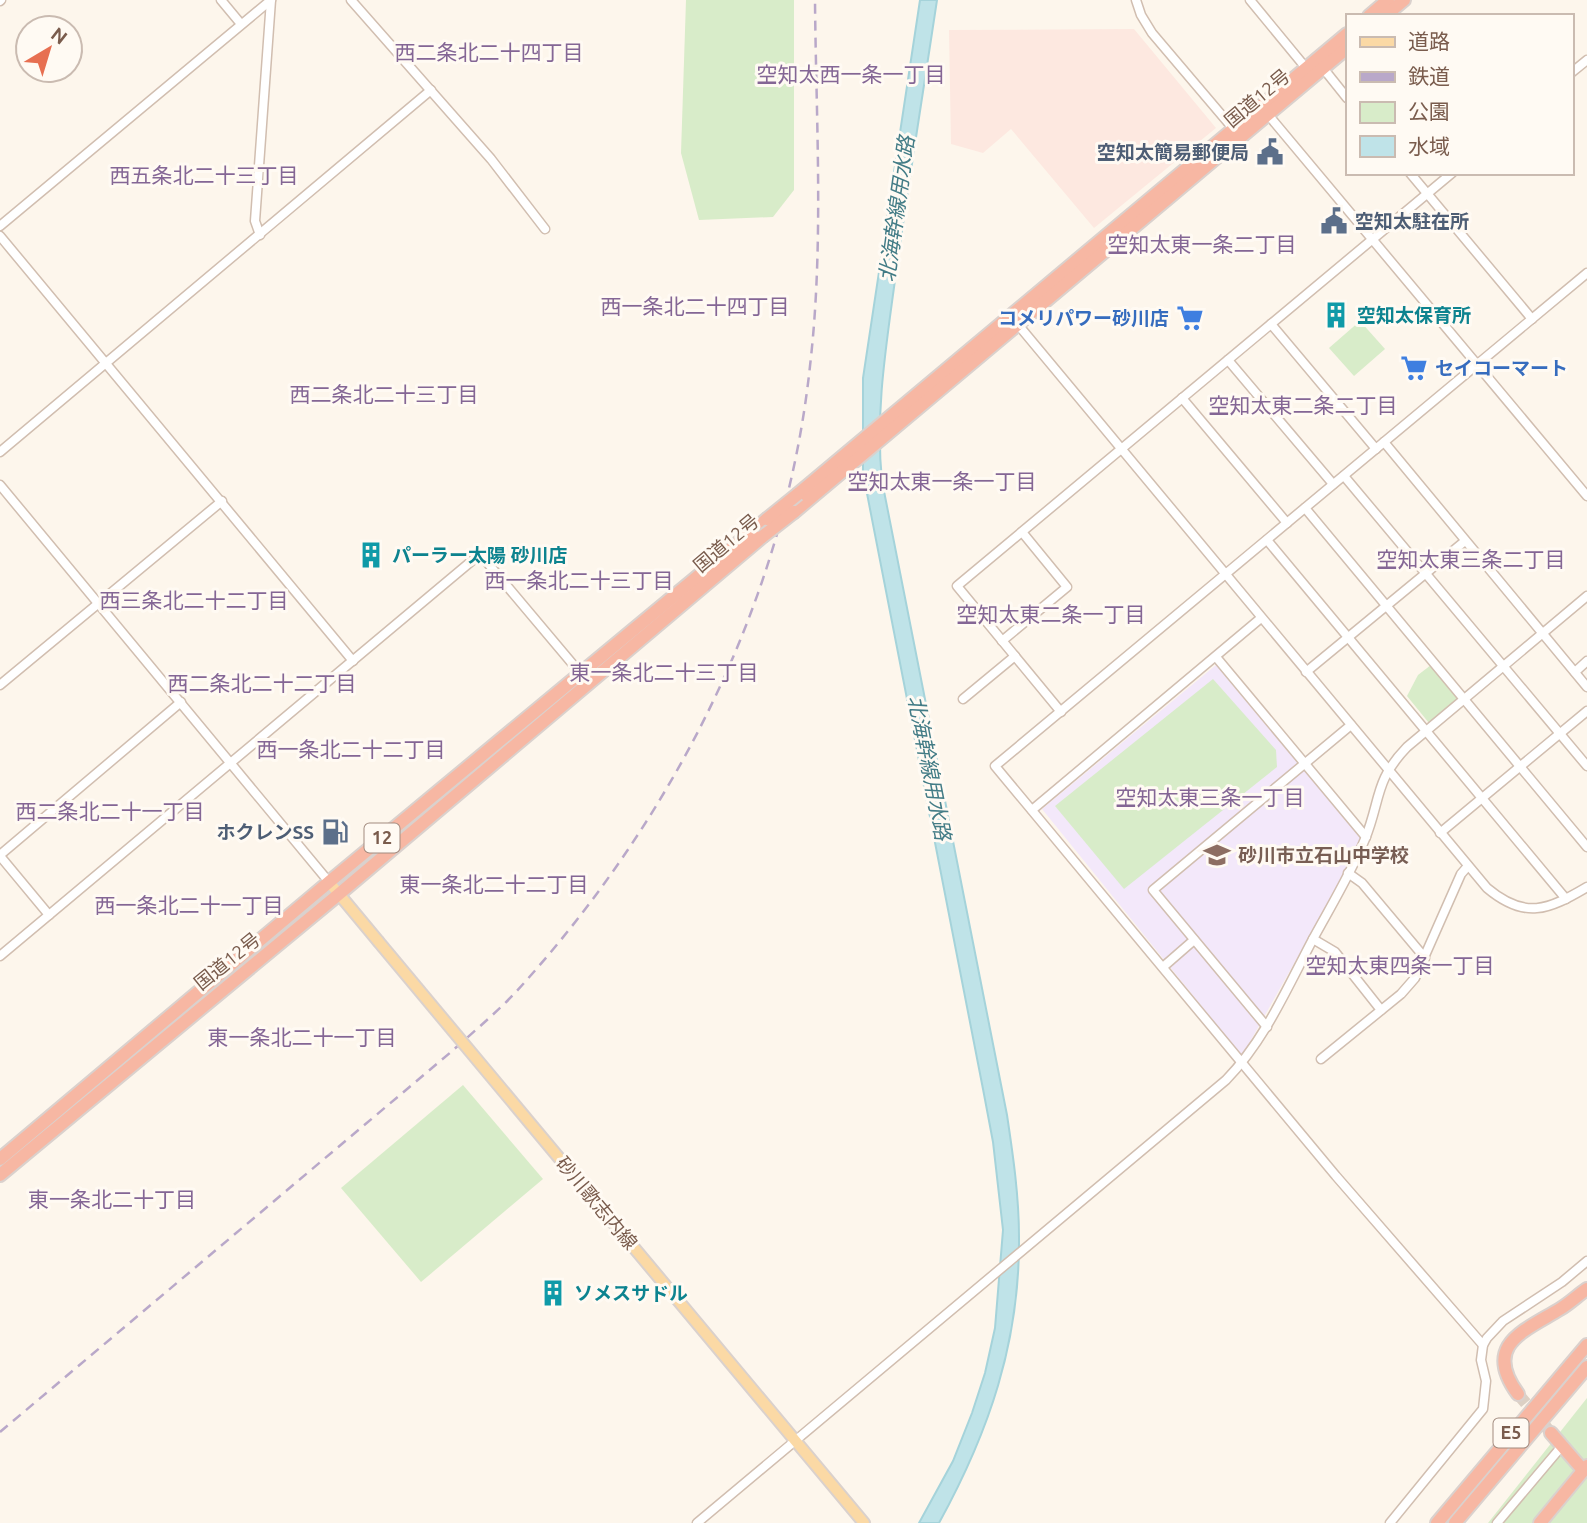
<svg xmlns="http://www.w3.org/2000/svg" width="1587" height="1523" viewBox="0 0 1587 1523" font-family="Ubuntu,'Noto Sans JP',sans-serif">
	<style>
		.commercial { fill: #fde8e0 }
		.education { fill: #f3e8fa }
		.green { fill: #d8ecc9 }
		.water { fill: #bfe3e8; stroke: #a5d3da; stroke-width: 2 }
		.lines { fill: none; stroke-linecap: round; stroke-linejoin: round }
		.highway-tunnel { stroke: #dcd0c4; stroke-width: 12; stroke-dasharray: 12 6; stroke-linecap: butt }
		.minor-casing { stroke: #d1beb0; stroke-width: 11 }
		.major-casing { stroke: #dad1cd; stroke-width: 14 }
		.highway-casing { stroke: #dad1cd; stroke-width: 16 }
		.minor { stroke: #fff; stroke-width: 8 }
		.major { stroke: #fbd9a5; stroke-width: 10 }
		.highway { stroke: #f7b7a3; stroke-width: 12 }
		.rail { stroke: #b9a8c9; stroke-width: 2.5; stroke-dasharray: 10 7; stroke-linecap: butt }
		.major-bridge-casing { stroke: #dad1cd; stroke-width: 14; stroke-linecap: butt }
		.highway-bridge-casing { stroke: #dad1cd; stroke-width: 16; stroke-linecap: butt }
		.major-bridge { stroke: #fbd9a5; stroke-width: 10 }
		.highway-bridge { stroke: #f7b7a3; stroke-width: 12 }
		.labels { text-anchor: middle; stroke-width: 6; stroke-linejoin: round; paint-order: stroke }
		.shield { fill: #fffaf3; stroke: #a28b7f; stroke-width: 2 }
		.shield-label { font-size: 18px; font-weight: bold; fill: #7a5c4d }
		.street-label { font-size: 19px; fill: #7a5c4d; stroke: #fffaf3 }
		.service-label { font-size: 19px; font-weight: bold; fill: #4e5e75; stroke: #fffaf3; text-anchor: end }
		.culture-label { font-size: 19px; font-weight: bold; fill: #0d838f; stroke: #fffaf3; text-anchor: start }
		.shop-label { font-size: 19px; font-weight: bold; fill: #366cbe; stroke: #fffaf3; text-anchor: end }
		.education-label { font-size: 19px; font-weight: bold; fill: #785e54; stroke: #fffaf3; text-anchor: start }
		.neighbourhood-label { font-size: 21px; fill: #846695; stroke: #fffaf3 }
		.water-label { font-size: 21px; font-style: italic; fill: #437c86; stroke: #fffaf3 }
	</style>
	<rect width="100%" height="100%" fill="#fdf6ec"/>
	<!-- commercial -->
	<path class="commercial" d="M 1134,29 L 1216,128 L 1094,228 L 1011,129 L 983,153 L 951,144 L 949,30 Z"/>
	<!-- education -->
	<path class="education" d="M 1216,665 L 1361,839 L 1346,871 L 1242,1056 L 1042,809 Z"/>
	<!-- green -->
	<g class="green">
		<path d="M 686,0 L 794,0 L 794,190 L 773,217 L 699,220 L 681,153 Z"/>
		<path d="M 1360,321 L 1385,349 L 1354,376 L 1329,348 Z"/>
		<path d="M 1431,665 L 1459,698 L 1429,723 L 1407,696 L 1418,675 Z"/>
		<path d="M 1213,679 L 1276,750 L 1277,767 L 1124,889 L 1055,806 Z"/>
		<path d="M 463,1085 L 543,1179 L 421,1282 L 341,1188 Z"/>
		<path d="M 1587,1398 L 1587,1523 L 1488,1523 Z"/>
	</g>
	<!-- water -->
	<path class="water" d="M 920,0 L 937,0 C 923,93 908,186 895,280 C 886,347 875,413 882,481 L 1007,1115 C 1013,1155 1019,1196 1019,1237 C 1020,1342 989,1432 939,1523 L 919,1523 L 953,1461 L 972,1413 L 985,1373 L 995,1328 L 1003,1230 L 993,1142 L 983,1089 L 863,473 L 863,378 Z"/>
	<g class="lines">
		<!-- highway-tunnel -->
		<path class="highway-tunnel" d="M 1518,1394 L 1551,1433"/>
		<!-- minor casing -->
		<g class="minor-casing">
			<g id="minor">
				<path d="M 221,0 L 241,24"/>
				<path d="M 351,0 L 491,159 L 545,229"/>
				<path d="M 1136,0 L 1141,15 L 1152,33 L 1236,132"/>
				<path d="M 1250,0 L 1306,68"/>
				<path d="M 0,1 L 1,0"/>
				<path d="M 1323,68 L 1347,98"/>
				<path d="M 1571,73 L 1587,60"/>
				<path d="M 1265,111 L 1587,496"/>
				<path d="M 1410,173 L 1532,319"/>
				<path d="M 0,226 L 271,0"/>
				<path d="M 260,235 L 255,221 L 271,0"/>
				<path d="M 0,236 L 353,661"/>
				<path d="M 1015,321 L 1487,888 C 1525,920 1548,910 1587,887"/>
				<path d="M 1271,324 L 1376,449"/>
				<path d="M 1228,360 L 1333,484"/>
				<path d="M 1182,398 L 1287,523"/>
				<path d="M 1384,442 L 1587,687"/>
				<path d="M 0,452 L 431,90"/>
				<path d="M 1344,476 L 1587,766"/>
				<path d="M 0,485 L 329,882"/>
				<path d="M 1305,508 L 1587,847"/>
				<path d="M 1267,540 L 1566,899"/>
				<path d="M 1002,641 L 1067,587 L 1022,532"/>
				<path d="M 1216,657 L 1366,837"/>
				<path d="M 1306,672 L 1465,541"/>
				<path d="M 1575,672 L 1587,661"/>
				<path d="M 0,685 L 222,501"/>
				<path d="M 963,699 L 1015,656"/>
				<path d="M 1061,712 L 957,586 L 1452,173"/>
				<path d="M 1032,810 L 1261,618"/>
				<path d="M 1440,833 L 1587,711"/>
				<path d="M 0,855 L 181,702"/>
				<path d="M 0,856 L 49,915"/>
				<path d="M 1348,873 L 1362,883 L 1425,958"/>
				<path d="M 1313,939 L 1335,952 L 1381,1010"/>
				<path d="M 0,956 L 480,554 L 581,674"/>
				<path d="M 1163,967 L 1194,940"/>
				<path d="M 1267,1027 L 1153,890 L 1351,725"/>
				<path d="M 1321,1059 L 1401,994 L 1415,978 L 1461,874 L 1468,866"/>
				<path d="M 1483,1345 L 1336,1176 L 995,766 L 1587,273"/>
				<path d="M 697,1523 L 1226,1080 C 1265,1040 1287,988 1313,939 C 1331,906 1351,873 1365,839 C 1381,800 1374,781 1407,747 L 1587,596"/>
				<path d="M 1390,1523 L 1483,1409 L 1486,1381 L 1481,1360 L 1483,1345 L 1487,1338 L 1503,1321 L 1562,1282 L 1587,1261"/>
				<path d="M 1497,1523 L 1562,1446"/>
			</g>
		</g>
		<!-- major casing -->
		<g class="major-casing">
			<g id="major">
				<path d="M 329,882 L 378,941"/>
				<path d="M 610,1219 L 864,1523"/>
			</g>
		</g>
		<!-- highway casing -->
		<g class="highway-casing">
			<g id="highway">
				<path d="M 1369,16 L 1388,0"/>
				<path d="M 1385,16 L 1404,0"/>
				<path d="M 798,494 L 1347,34"/>
				<path d="M 794,512 L 1347,48"/>
				<path d="M 0,1159 L 329,882 L 767,519"/>
				<path d="M 0,1175 L 339,894 L 762,537"/>
				<path d="M 1518,1394 C 1482,1345 1524,1331 1560,1309 C 1570,1303 1578,1295 1587,1289"/>
				<path d="M 1551,1433 L 1583,1470"/>
				<path d="M 1437,1523 L 1587,1345"/>
				<path d="M 1455,1523 L 1587,1367"/>
				<path d="M 1540,1523 L 1587,1466"/>
			</g>
		</g>
		<!-- minor -->
		<use href="#minor" class="minor"/>
		<!-- major -->
		<use href="#major" class="major"/>
		<!-- highway -->
		<use href="#highway" class="highway"/>
		<!-- rail -->
		<path class="rail" d="M 0,1432 L 451,1052 C 472,1033 495,1014 515,993 C 673,820 785,601 810,366 C 824,245 816,122 815,0"/>
		<!-- major-bridge casing -->
		<g class="major-bridge-casing">
			<path id="major-bridge" d="M 378,941 L 610,1219"/>
		</g>
		<!-- highway-bridge casing -->
		<g class="highway-bridge-casing">
			<g id="highway-bridge">
				<path d="M 767,519 L 798,494"/>
				<path d="M 762,537 L 794,512"/>
			</g>
		</g>
		<!-- major-bridge -->
		<use href="#major-bridge" class="major-bridge"/>
		<!-- highway-bridge -->
		<use href="#highway-bridge" class="highway-bridge"/>
	</g>
	<!-- icons -->
	<defs>
		<g id="civic-bare" transform="scale(2.1)"><path d="M-.6-6.5H3V-4.5H.6V-3L4-1V1h2V6H-6V1h2V-1L-.6-3ZM-1.2 2.5V6h2.4V2.5Z" fill="#5c6f8a" stroke="#fffaf3" stroke-width="2.5" paint-order="stroke"/></g>
		<g id="building-bare" transform="scale(2.1)"><path d="M-4-6H4V6H1V3H-1V6H-4ZM-2.5-4.3h1.7v1.8h-1.7ZM.8-4.3h1.7v1.8H.8ZM-2.5-1h1.7V.8h-1.7ZM.8-1h1.7V.8H.8Z" fill="#0f9aa8" stroke="#fffaf3" stroke-width="2.5" paint-order="stroke"/></g>
		<g id="supermarket-bare" transform="scale(2.1)"><path d="M-6-5.5h2.5l.6 2H6L4.5 2H-2.5L-4.4-4H-6ZM-1.5 3.2a1.3 1.3 0 1 0 .1 0ZM3 3.2a1.3 1.3 0 1 0 .1 0Z" fill="#3f7fe0" stroke="#fffaf3" stroke-width="2.5" paint-order="stroke"/></g>
		<g id="fuel-bare" transform="scale(2.1)"><path d="M-5.5-6h7V0h2V4h1.3V-2.5L3-4.5l.8-.8L6-3V5H2.5V1h-1V6h-7ZM-4.2-4.7v3.2H.2V-4.7Z" fill="#5c6f8a" stroke="#fffaf3" stroke-width="2.5" paint-order="stroke"/></g>
		<g id="school-bare" transform="scale(2.1)"><path d="M0-5L7-2L0 1L-7-2ZM-4 1L0 2.5L4 1V4Q0 6-4 4Z" fill="#8d6e63" stroke="#fffaf3" stroke-width="2.5" paint-order="stroke"/></g>
	</defs>
	<g fill-rule="evenodd">
		<use href="#civic-bare" x="1270" y="152"/>
		<use href="#civic-bare" x="1334" y="221"/>
		<use href="#building-bare" x="1336" y="315"/>
		<use href="#supermarket-bare" x="1190" y="318"/>
		<use href="#supermarket-bare" x="1414" y="368"/>
		<use href="#building-bare" x="371" y="555"/>
		<use href="#fuel-bare" x="335" y="832"/>
		<use href="#school-bare" x="1217" y="855"/>
		<use href="#building-bare" x="553" y="1293"/>
	</g>
	<g class="labels">
		<!-- shield labels -->
		<g class="shield">
			<rect x="364.5" y="823.5" width="35" height="29" rx="5"/>
			<rect x="1493.5" y="1418.5" width="35" height="29" rx="5"/>
		</g>
		<g class="shield-label">
			<text x="382" y="844">12</text>
			<text x="1511" y="1439">E5</text>
		</g>
		<!-- street labels -->
		<g class="street-label">
			<text transform="translate(1257 98) rotate(-40)" y="7">国道12号</text>
			<text transform="translate(726 543) rotate(-40)" y="7">国道12号</text>
			<text transform="translate(227 961) rotate(-39)" y="7">国道12号</text>
			<text transform="translate(597 1203) rotate(50)" y="7">砂川歌志内線</text>
		</g>
		<!-- service labels -->
		<g class="service-label">
			<text x="1249" y="159">空知太簡易郵便局</text>
			<text x="1355" y="228" text-anchor="start">空知太駐在所</text>
			<text x="314" y="839">ホクレンSS</text>
		</g>
		<!-- culture labels -->
		<g class="culture-label">
			<text x="1357" y="322">空知太保育所</text>
			<text x="392" y="562">パーラー太陽 砂川店</text>
			<text x="574" y="1300">ソメスサドル</text>
		</g>
		<!-- shop labels -->
		<g class="shop-label">
			<text x="1169" y="325">コメリパワー砂川店</text>
			<text x="1435" y="375" text-anchor="start">セイコーマート</text>
		</g>
		<!-- education labels -->
		<g class="education-label">
			<text x="1238" y="862">砂川市立石山中学校</text>
		</g>
		<!-- neighbourhood labels -->
		<g class="neighbourhood-label">
			<text x="489" y="60">西二条北二十四丁目</text>
			<text x="851" y="82">空知太西一条一丁目</text>
			<text x="204" y="183">西五条北二十三丁目</text>
			<text x="1202" y="252">空知太東一条二丁目</text>
			<text x="695" y="314">西一条北二十四丁目</text>
			<text x="384" y="402">西二条北二十三丁目</text>
			<text x="1303" y="413">空知太東二条二丁目</text>
			<text x="942" y="489">空知太東一条一丁目</text>
			<text x="1471" y="567">空知太東三条二丁目</text>
			<text x="579" y="588">西一条北二十三丁目</text>
			<text x="194" y="608">西三条北二十二丁目</text>
			<text x="1051" y="622">空知太東二条一丁目</text>
			<text x="664" y="680">東一条北二十三丁目</text>
			<text x="262" y="691">西二条北二十二丁目</text>
			<text x="351" y="757">西一条北二十二丁目</text>
			<text x="1210" y="805">空知太東三条一丁目</text>
			<text x="110" y="819">西二条北二十一丁目</text>
			<text x="494" y="892">東一条北二十二丁目</text>
			<text x="189" y="913">西一条北二十一丁目</text>
			<text x="1400" y="973">空知太東四条一丁目</text>
			<text x="302" y="1045">東一条北二十一丁目</text>
			<text x="112" y="1207">東一条北二十丁目</text>
		</g>
		<!-- water labels -->
		<g class="water-label">
			<text transform="translate(897 209) rotate(-82)" y="7">北海幹線用水路</text>
			<text transform="translate(929 768) rotate(79)" y="7">北海幹線用水路</text>
		</g>
	</g>
	<!-- legend -->
	<rect x="1346" y="14" width="228" height="161" fill="#fffaf3" stroke="#cabbb1" stroke-width="2"/>
	<rect x="1360" y="37" width="35" height="10" fill="#fbd9a5" stroke="#cabbb1" stroke-width="2"/>
	<text x="1408" y="49" font-size="21" fill="#7a5c4d">道路</text>
	<rect x="1360" y="72" width="35" height="10" fill="#b9a8c9" stroke="#cabbb1" stroke-width="2"/>
	<text x="1408" y="84" font-size="21" fill="#7a5c4d">鉄道</text>
	<rect x="1360" y="102" width="35" height="21" fill="#d8ecc9" stroke="#cabbb1" stroke-width="2"/>
	<text x="1408" y="119" font-size="21" fill="#7a5c4d">公園</text>
	<rect x="1360" y="136" width="35" height="21" fill="#bfe3e8" stroke="#cabbb1" stroke-width="2"/>
	<text x="1408" y="154" font-size="21" fill="#7a5c4d">水域</text>
	<!-- north arrow -->
	<g transform="translate(49 49) rotate(38)"><circle r="33" fill="#fffaf3" stroke="#cabbb1" stroke-width="2"/>
	<path d="M0-5L12 26L0 18L-12 26Z" fill="#e76f51"/>
	<text y="-10" font-size="19" font-weight="bold" text-anchor="middle" fill="#7a5c4d">N</text>
	</g>
</svg>
